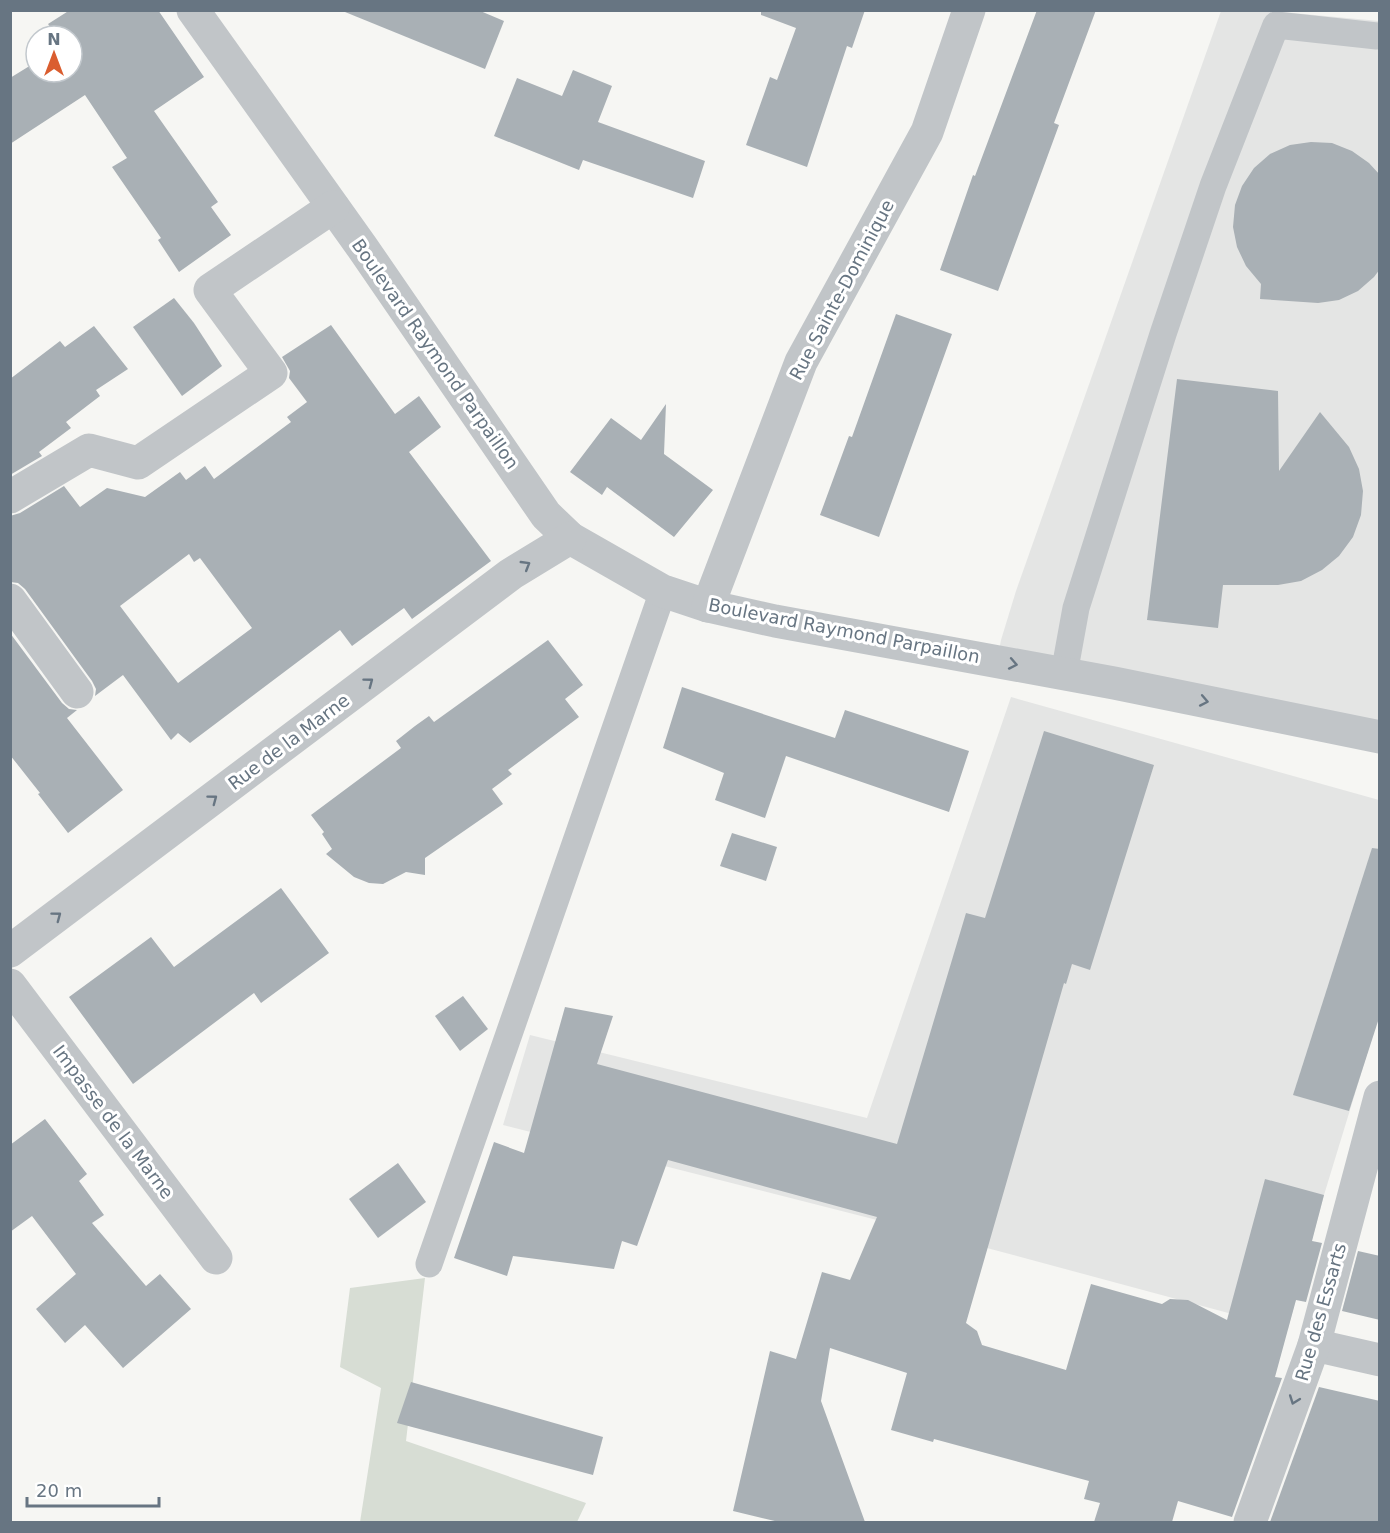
<svg xmlns="http://www.w3.org/2000/svg" width="1390" height="1533" viewBox="0 0 1390 1533" font-family="'DejaVu Sans',sans-serif">
	<style>
		.built { fill: #e4e5e4 }
		.green { fill: #d7ddd4 }
		.building { fill: #a9b0b5; fill-rule: evenodd }
		.lines { fill: none; stroke-linecap: round; stroke-linejoin: round }
		.lane { stroke: #c1c5c8; stroke-width: 27 }
		.street { stroke: #c1c5c8; stroke-width: 33 }
		.oneway { stroke: #677582 }
		.labels { text-anchor: middle; stroke-width: 6; stroke-linejoin: round; paint-order: stroke }
		.street-label { font-size: 18px; fill: #677582; stroke: #fff }
	</style>
	<rect width="100%" height="100%" fill="#f6f6f3"/>
	<!-- built -->
	<g class="built">
		<path d="M 1221,11 L 1272,11 L 1379,21 L 1379,737 L 997,661 L 1001,640 L 1016,591 Z"/>
		<path d="M 1011,697 L 1379,800 L 1379,1015 L 1324,1195 L 1288,1329 L 987,1248 L 503,1125 L 530,1035 L 867,1118 Z"/>
	</g>
	<!-- green -->
	<path class="green" d="M 425,1278 L 406,1441 L 586,1503 L 577,1522 L 360,1522 L 381,1388 L 340,1367 L 350,1288 Z"/>
	<!-- building -->
	<g class="building">
		<path d="M 70,10 L 158,10 L 204,77 L 154,111 L 218,202 L 211,207 L 231,235 L 179,272 L 158,240 L 161,238 L 112,167 L 127,158 L 85,95 L 10,144 L 10,78 L 36,62 L 36,72 L 72,72 L 72,36 L 57,36 L 48,24 Z"/>
		<path d="M 345,10 L 478,10 L 504,21 L 485,69 L 345,12 Z"/>
		<path d="M 761,10 L 865,10 L 852,48 L 847,46 L 807,167 L 746,145 L 770,77 L 777,80 L 796,28 L 761,15 Z"/>
		<path d="M 1037,10 L 1096,10 L 1054,123 L 1059,125 L 998,291 L 940,270 L 973,175 L 975,176 Z"/>
		<path d="M 573,70 L 612,86 L 598,122 L 705,161 L 693,198 L 583,160 L 579,170 L 494,136 L 517,78 L 562,96 Z"/>
		<path d="M 1311,142 L 1332,143 L 1352,151 L 1369,163 L 1380,175 L 1380,269 L 1374,277 L 1358,291 L 1339,300 L 1318,303 L 1260,299 L 1261,284 L 1246,266 L 1237,247 L 1233,227 L 1235,205 L 1242,186 L 1254,168 L 1270,154 L 1290,145 Z"/>
		<path d="M 174,298 L 194,323 L 222,366 L 182,396 L 133,327 Z"/>
		<path d="M 896,314 L 952,334 L 879,537 L 820,515 L 849,436 L 852,437 Z"/>
		<path d="M 331,325 L 395,414 L 419,396 L 441,427 L 409,452 L 491,561 L 412,619 L 404,608 L 352,646 L 340,630 L 190,743 L 178,733 L 171,740 L 123,675 L 95,696 L 96,689 L 92,681 L 25,589 L 18,583 L 10,582 L 10,516 L 20,513 L 64,486 L 80,507 L 107,488 L 145,497 L 180,472 L 186,480 L 205,466 L 214,479 L 291,422 L 287,417 L 307,402 L 289,378 L 290,371 L 282,357 ZM 189,554 L 194,562 L 200,558 L 252,628 L 178,683 L 120,606 Z"/>
		<path d="M 94,326 L 128,369 L 96,390 L 100,396 L 66,422 L 71,428 L 39,452 L 42,456 L 10,475 L 10,379 L 60,341 L 65,347 Z"/>
		<path d="M 1177,379 L 1278,391 L 1279,471 L 1320,412 L 1349,447 L 1359,469 L 1363,491 L 1361,515 L 1353,537 L 1339,556 L 1322,570 L 1301,581 L 1278,585 L 1223,585 L 1218,628 L 1147,620 Z"/>
		<path d="M 666,404 L 664,454 L 713,490 L 674,537 L 607,487 L 602,495 L 570,472 L 611,418 L 641,440 Z"/>
		<path d="M 10,633 L 62,703 L 69,709 L 77,710 L 67,718 L 123,790 L 68,833 L 38,794 L 40,793 L 10,755 Z"/>
		<path d="M 548,640 L 583,685 L 565,699 L 579,717 L 508,770 L 512,774 L 492,789 L 503,804 L 425,858 L 425,875 L 406,872 L 383,884 L 369,883 L 354,877 L 326,854 L 332,849 L 322,834 L 324,832 L 311,815 L 401,748 L 396,741 L 415,726 L 429,716 L 434,722 Z"/>
		<path d="M 682,687 L 835,738 L 845,710 L 969,751 L 949,812 L 786,756 L 765,818 L 715,800 L 724,773 L 663,748 Z"/>
		<path d="M 1044,731 L 1154,765 L 1090,970 L 1072,964 L 1066,984 L 1064,983 L 966,1323 L 977,1331 L 982,1345 L 1066,1370 L 1091,1284 L 1162,1304 L 1170,1299 L 1188,1300 L 1227,1320 L 1265,1179 L 1324,1195 L 1312,1241 L 1322,1243 L 1306,1302 L 1296,1300 L 1275,1377 L 1282,1378 L 1232,1517 L 1178,1501 L 1172,1522 L 1094,1522 L 1100,1503 L 1084,1499 L 1089,1481 L 934,1439 L 933,1442 L 891,1430 L 907,1373 L 830,1348 L 821,1401 L 865,1522 L 779,1522 L 733,1511 L 770,1351 L 796,1359 L 822,1272 L 850,1280 L 877,1217 L 668,1160 L 637,1246 L 622,1241 L 614,1269 L 513,1256 L 507,1276 L 454,1258 L 494,1142 L 524,1153 L 565,1007 L 613,1016 L 597,1064 L 897,1144 L 966,913 L 985,918 Z"/>
		<path d="M 732,833 L 777,847 L 766,881 L 720,866 Z"/>
		<path d="M 1372,848 L 1380,849 L 1380,1015 L 1349,1111 L 1293,1095 Z"/>
		<path d="M 281,888 L 329,953 L 261,1003 L 254,993 L 133,1084 L 69,997 L 151,937 L 174,967 Z"/>
		<path d="M 463,996 L 488,1029 L 460,1051 L 435,1016 Z"/>
		<path d="M 45,1119 L 87,1174 L 79,1181 L 104,1215 L 92,1223 L 146,1286 L 160,1274 L 191,1309 L 123,1368 L 85,1325 L 65,1343 L 36,1309 L 76,1274 L 32,1216 L 10,1232 L 10,1145 Z"/>
		<path d="M 398,1163 L 426,1202 L 378,1238 L 349,1199 Z"/>
		<path d="M 1358,1251 L 1380,1256 L 1380,1320 L 1342,1311 Z"/>
		<path d="M 411,1382 L 603,1437 L 593,1475 L 397,1423 Z"/>
		<path d="M 1319,1387 L 1380,1401 L 1380,1522 L 1270,1522 Z"/>
	</g>
	<g class="lines">
		<!-- lane -->
		<g class="lane">
			<path d="M 1064,674 L 1076,608 L 1163,334 L 1213,186 L 1276,25 L 1377,36"/>
			<path d="M 429,1264 L 663,591"/>
		</g>
		<!-- street -->
		<g class="street">
			<path d="M 193,10 L 362,247 L 546,515 L 570,538 L 663,591 L 708,606 L 775,621 L 1114,683 L 1380,737"/>
			<path d="M 10,497 L 89,450 L 138,463 L 271,373 L 210,290 L 333,207"/>
			<path d="M 10,600 L 77,692"/>
			<path d="M 708,606 L 801,362 L 927,132 L 969,10"/>
			<path d="M 10,951 L 511,574 L 570,538"/>
			<path d="M 10,985 L 216,1258"/>
			<path d="M 1314,1345 L 1380,1360"/>
			<path d="M 1250,1522 L 1314,1345 L 1380,1097"/>
		</g>
	</g>
	<!-- one-way arrows -->
	<defs><path id="oneway-chevron" d="M-2-3.5L2.5 0L-2 3.5" fill="none" stroke-width="1.6" stroke-linecap="round" stroke-linejoin="round" transform="scale(1.5)"/></defs>
	<g class="oneway">
		<use href="#oneway-chevron" transform="translate(526 565) rotate(-31)"/>
		<use href="#oneway-chevron" transform="translate(1013 664) rotate(11)"/>
		<use href="#oneway-chevron" transform="translate(369 682) rotate(-37)"/>
		<use href="#oneway-chevron" transform="translate(1204 701) rotate(11)"/>
		<use href="#oneway-chevron" transform="translate(213 799) rotate(-37)"/>
		<use href="#oneway-chevron" transform="translate(57 916) rotate(-37)"/>
		<use href="#oneway-chevron" transform="translate(1294 1400) rotate(110)"/>
	</g>
	<g class="labels">
		<!-- street labels -->
		<g class="street-label">
			<text transform="translate(842 290) rotate(-62)" y="6">Rue Sainte-Dominique</text>
			<text transform="translate(435 354) rotate(55)" y="6">Boulevard Raymond Parpaillon</text>
			<text transform="translate(844 631) rotate(11)" y="6">Boulevard Raymond Parpaillon</text>
			<text transform="translate(289 742) rotate(-37)" y="6">Rue de la Marne</text>
			<text transform="translate(113 1122) rotate(53)" y="6">Impasse de la Marne</text>
			<text transform="translate(1321 1312) rotate(-74)" y="6">Rue des Essarts</text>
		</g>
	</g>
	<!-- border -->
	<rect width="1390" height="1533" fill="none" stroke="#677582" stroke-width="24"/>
	<!-- north arrow -->
	<g transform="translate(54 54)"><circle r="28" fill="#ffffff" stroke="#c2c8cd" stroke-width="1.5"/>
	<path d="M0-4.5L10 22L0 15L-10 22Z" fill="#da5d2f"/>
	<text y="-9" font-size="16" font-weight="bold" text-anchor="middle" fill="#677582">N</text>
	</g>
	<!-- scale -->
	<path d="M27 1497v9h132v-9" fill="none" stroke="#677582" stroke-width="3"/>
	<text x="36" y="1497" font-size="18" fill="#677582" stroke="#ffffff" stroke-width="4.5" paint-order="stroke">20 m</text>
</svg>
